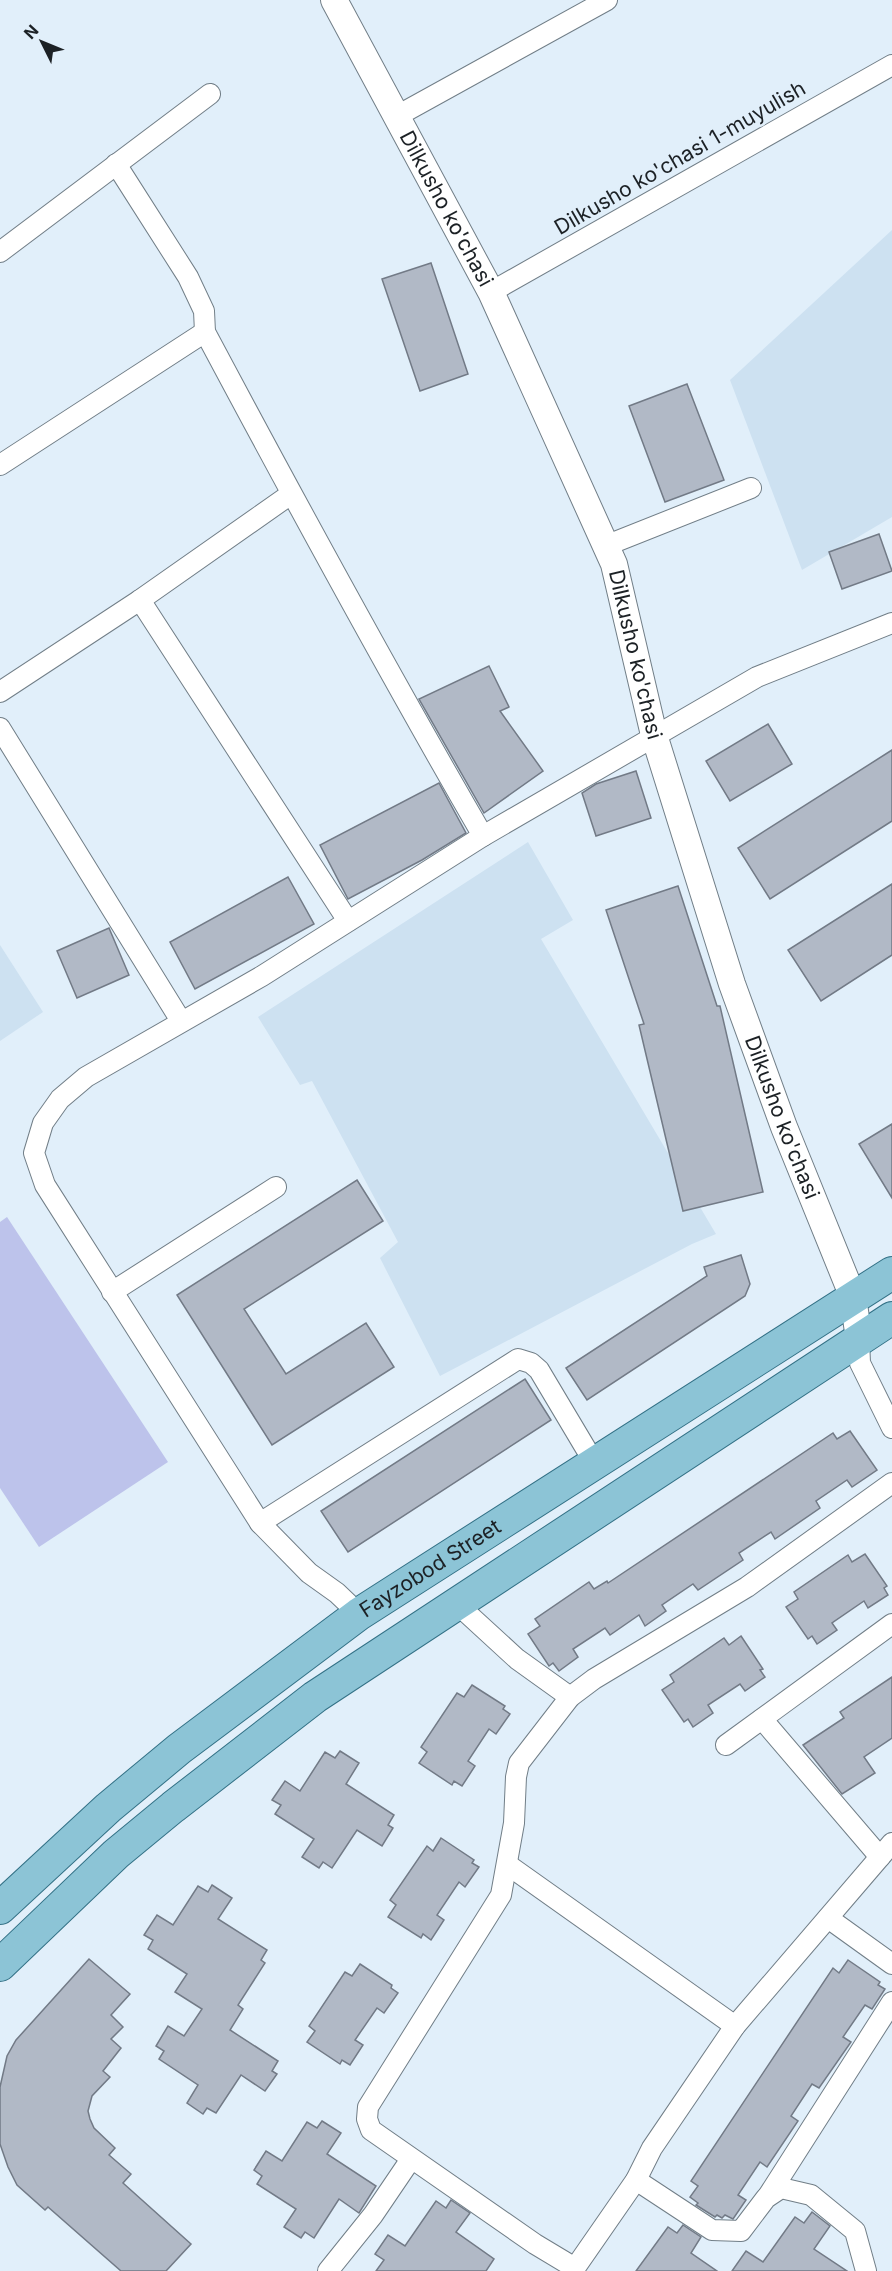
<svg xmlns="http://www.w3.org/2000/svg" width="892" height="2271" viewBox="0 0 892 2271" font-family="Inter,sans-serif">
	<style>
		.built { fill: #cde1f1 }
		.green { fill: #bdc3eb }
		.building { fill: #b1b9c6; stroke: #727a86; stroke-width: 1.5 }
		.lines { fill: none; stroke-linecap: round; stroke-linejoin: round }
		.minor-casing { stroke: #717e87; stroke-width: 22 }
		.tertiary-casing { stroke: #717e87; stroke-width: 28 }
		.primary-casing { stroke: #337186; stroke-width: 34 }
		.minor { stroke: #fff; stroke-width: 20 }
		.tertiary { stroke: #fff; stroke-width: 26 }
		.primary { stroke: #8cc4d6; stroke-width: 32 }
		.labels { text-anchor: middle; stroke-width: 5; stroke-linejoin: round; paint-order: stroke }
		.street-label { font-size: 21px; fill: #1c2125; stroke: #e1effa }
	</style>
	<rect width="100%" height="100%" fill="#e1effa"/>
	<!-- built -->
	<g class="built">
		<path d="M 892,230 L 892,517 L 802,570 L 730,380 Z"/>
		<path d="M 528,842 L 573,920 L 541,939 L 716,1234 L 692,1244 L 440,1376 L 380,1258 L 398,1242 L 312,1081 L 300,1085 L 258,1017 Z"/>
		<path d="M 0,945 L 43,1012 L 0,1041 Z"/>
	</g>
	<!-- green -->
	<path class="green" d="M 7,1217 L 168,1462 L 39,1547 L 0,1488 L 0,1222 Z"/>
	<!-- building -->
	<g class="building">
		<path d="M 431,263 L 468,374 L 420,391 L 382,279 Z"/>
		<path d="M 687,384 L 724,480 L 665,502 L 629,406 Z"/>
		<path d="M 879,534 L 892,571 L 842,589 L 829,552 Z"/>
		<path d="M 489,666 L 509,707 L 500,711 L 543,771 L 484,813 L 419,699 Z"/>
		<path d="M 768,724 L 792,764 L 730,801 L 706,761 Z"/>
		<path d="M 892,750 L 892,821 L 770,899 L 738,848 Z"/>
		<path d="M 636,771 L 651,818 L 596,836 L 582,793 L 596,784 Z"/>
		<path d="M 439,783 L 466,833 L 422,860 L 348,899 L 320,845 Z"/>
		<path d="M 288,877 L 314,924 L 195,989 L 170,942 Z"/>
		<path d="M 892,884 L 892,955 L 821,1001 L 788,950 Z"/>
		<path d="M 678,886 L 717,1006 L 720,1006 L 763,1192 L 683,1211 L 639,1025 L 644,1024 L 606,910 Z"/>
		<path d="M 109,928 L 129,975 L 77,998 L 57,951 Z"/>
		<path d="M 892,1124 L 892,1198 L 859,1144 Z"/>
		<path d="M 357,1180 L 383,1221 L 244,1309 L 286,1374 L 366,1323 L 394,1367 L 272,1445 L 177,1295 Z"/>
		<path d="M 741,1255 L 750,1284 L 745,1296 L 587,1400 L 566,1368 L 707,1276 L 704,1267 Z"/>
		<path d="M 525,1379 L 551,1420 L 348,1552 L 321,1511 Z"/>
		<path d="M 850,1431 L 877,1470 L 852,1487 L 847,1480 L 816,1501 L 820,1508 L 775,1539 L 771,1532 L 739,1553 L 743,1560 L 698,1590 L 693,1584 L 662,1605 L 666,1611 L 645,1626 L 639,1615 L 610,1635 L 605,1628 L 573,1649 L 578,1657 L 559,1671 L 553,1663 L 549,1666 L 528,1634 L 540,1626 L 535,1619 L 589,1582 L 594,1589 L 607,1581 L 608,1583 L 833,1433 L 837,1439 Z"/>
		<path d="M 865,1554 L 887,1586 L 884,1588 L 888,1595 L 868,1608 L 864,1601 L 832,1623 L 837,1630 L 817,1644 L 812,1636 L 808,1639 L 786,1607 L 798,1599 L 794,1592 L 848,1555 L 852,1562 Z"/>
		<path d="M 741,1636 L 763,1669 L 760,1670 L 765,1677 L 745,1691 L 740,1684 L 708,1705 L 713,1713 L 693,1727 L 688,1719 L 684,1722 L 662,1690 L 674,1682 L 670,1675 L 724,1638 L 729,1645 Z"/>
		<path d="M 892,1677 L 892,1738 L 864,1757 L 875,1773 L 842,1794 L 803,1745 L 844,1718 L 840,1712 Z"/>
		<path d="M 472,1685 L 505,1706 L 503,1709 L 510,1714 L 496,1734 L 489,1729 L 468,1761 L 475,1766 L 462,1786 L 454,1781 L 452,1785 L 419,1763 L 427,1752 L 421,1747 L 457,1693 L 464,1697 Z"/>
		<path d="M 340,1751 L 359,1763 L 346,1784 L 394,1815 L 388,1825 L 393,1828 L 382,1846 L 357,1830 L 332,1868 L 323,1862 L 319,1868 L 302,1857 L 314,1839 L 275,1814 L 281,1805 L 272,1800 L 285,1781 L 300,1791 L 325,1752 L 335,1758 Z"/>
		<path d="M 441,1838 L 474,1860 L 472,1863 L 479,1867 L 465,1887 L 459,1882 L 437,1915 L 444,1920 L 431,1940 L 423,1934 L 421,1938 L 388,1917 L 396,1905 L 390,1900 L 427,1846 L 433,1851 Z"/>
		<path d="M 212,1885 L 232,1898 L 218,1919 L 267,1950 L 261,1960 L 265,1963 L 238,2005 L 243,2009 L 230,2030 L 278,2061 L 272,2071 L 277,2074 L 265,2091 L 241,2075 L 216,2113 L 207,2108 L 203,2114 L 187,2103 L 198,2085 L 159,2059 L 164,2051 L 156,2046 L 168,2026 L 184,2036 L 202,2009 L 175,1992 L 187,1974 L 148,1949 L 153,1940 L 144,1935 L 157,1915 L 173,1925 L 198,1886 L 208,1892 Z"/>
		<path d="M 89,1959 L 130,1994 L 111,2015 L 123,2027 L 111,2039 L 121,2048 L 103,2071 L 110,2077 L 92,2096 L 88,2111 L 90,2119 L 94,2128 L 115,2148 L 109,2155 L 131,2174 L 123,2183 L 191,2244 L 166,2271 L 121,2271 L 48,2207 L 45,2210 L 17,2185 L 8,2167 L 0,2144 L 0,2087 L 7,2056 L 16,2040 Z"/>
		<path d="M 848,1960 L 880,1982 L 878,1985 L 885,1989 L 872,2009 L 865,2005 L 843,2037 L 851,2042 L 819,2088 L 812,2084 L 791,2116 L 798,2121 L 767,2167 L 760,2162 L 738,2195 L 746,2200 L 733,2219 L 725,2215 L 722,2218 L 717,2215 L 715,2217 L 696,2205 L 698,2203 L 690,2197 L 698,2186 L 691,2181 L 833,1968 L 839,1973 Z"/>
		<path d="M 360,1964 L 392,1985 L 391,1988 L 398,1993 L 384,2013 L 377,2008 L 355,2040 L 363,2045 L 350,2065 L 342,2060 L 340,2064 L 307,2042 L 315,2031 L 309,2026 L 345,1972 L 352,1976 Z"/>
		<path d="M 322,2121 L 341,2133 L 327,2154 L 376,2186 L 359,2213 L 339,2199 L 314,2238 L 305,2232 L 301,2238 L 284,2227 L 296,2209 L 257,2184 L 262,2176 L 254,2170 L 266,2151 L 282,2161 L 307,2122 L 317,2128 Z"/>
		<path d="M 451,2200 L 470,2213 L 456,2232 L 494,2259 L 486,2271 L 376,2271 L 384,2260 L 375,2254 L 388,2235 L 405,2246 L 436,2201 L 446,2208 Z"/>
		<path d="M 812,2212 L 830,2226 L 814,2249 L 847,2271 L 732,2271 L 746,2251 L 763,2262 L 795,2217 L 804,2223 Z"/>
		<path d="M 683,2225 L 701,2237 L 691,2253 L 717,2271 L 636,2271 L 668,2227 L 677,2233 Z"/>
	</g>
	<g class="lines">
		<!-- minor casing -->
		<g class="minor-casing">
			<g id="minor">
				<path d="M 397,116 L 607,0"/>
				<path d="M 116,164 L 188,277 L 204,311 L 205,332 C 295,501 387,670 483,836"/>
				<path d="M 0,252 L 210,94"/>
				<path d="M 491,292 L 892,65"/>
				<path d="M 0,465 L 205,332"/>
				<path d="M 605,546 L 751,488"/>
				<path d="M 140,600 L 348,921"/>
				<path d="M 0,692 L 140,600 L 291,494"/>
				<path d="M 0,728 L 181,1021"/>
				<path d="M 112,1292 L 276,1187"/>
				<path d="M 859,1339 L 860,1363 L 892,1428"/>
				<path d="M 892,1483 L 747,1587 L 594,1679 L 570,1697 L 519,1763 L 516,1777 L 514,1823 L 501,1895 L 368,2107 L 367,2119 L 371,2130 L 535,2244 L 575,2268 L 636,2180 L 652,2148 L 735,2026 L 892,1843"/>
				<path d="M 260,1523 L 518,1359 L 531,1363 L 539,1370 L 595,1464"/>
				<path d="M 457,1604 L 517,1659 L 570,1697"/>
				<path d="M 359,1614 L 337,1593 L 309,1573 L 260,1523 L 45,1185 L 34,1153 L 43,1123 L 60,1099 L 86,1077 L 262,976 L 483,836 L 757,677 L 892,623"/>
				<path d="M 762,1719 L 880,1857"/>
				<path d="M 726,1745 L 892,1624"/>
				<path d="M 508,1865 L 735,2026"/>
				<path d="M 828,1918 L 892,1964"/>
				<path d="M 636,2180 L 712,2230 L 741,2231 L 766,2198 L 781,2188 L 811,2195 L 855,2231 L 866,2271"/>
				<path d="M 768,2196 L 892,2002"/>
				<path d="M 328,2271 L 373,2215 L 411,2159"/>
			</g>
		</g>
		<!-- tertiary casing -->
		<g class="tertiary-casing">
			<g id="tertiary">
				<path id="s1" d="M 334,0 L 491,292 L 614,564 L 654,735 L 732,984 L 784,1127 L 853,1297 L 859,1339"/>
			</g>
		</g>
		<!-- primary casing -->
		<g class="primary-casing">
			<g id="primary">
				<path id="s2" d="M 0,1908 L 108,1808 L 179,1749 L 359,1614 L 892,1273"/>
				<path d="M 0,1965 L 116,1854 L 173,1807 L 315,1697 L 892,1318"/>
			</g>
		</g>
		<!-- minor -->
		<use href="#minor" class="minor"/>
		<!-- tertiary -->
		<use href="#tertiary" class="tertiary"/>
		<!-- primary -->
		<use href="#primary" class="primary"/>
	</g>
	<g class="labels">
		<!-- street labels -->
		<g class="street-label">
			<text transform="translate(680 158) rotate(-30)" y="7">Dilkusho ko'chasi 1-muyulish</text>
			<text dy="7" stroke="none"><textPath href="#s1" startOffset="237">Dilkusho ko'chasi</textPath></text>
			<text dy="7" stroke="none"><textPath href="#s1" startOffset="723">Dilkusho ko'chasi</textPath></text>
			<text dy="7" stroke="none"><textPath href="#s1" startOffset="1209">Dilkusho ko'chasi</textPath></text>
			<text dy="7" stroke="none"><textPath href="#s2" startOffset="549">Fayzobod Street</textPath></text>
		</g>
	</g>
	<!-- north arrow -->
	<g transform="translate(42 42) rotate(313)" stroke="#e1effa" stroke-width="4.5" paint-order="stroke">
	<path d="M0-4.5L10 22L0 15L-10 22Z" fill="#1c2125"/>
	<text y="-9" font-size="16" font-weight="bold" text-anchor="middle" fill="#1c2125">N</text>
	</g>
</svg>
